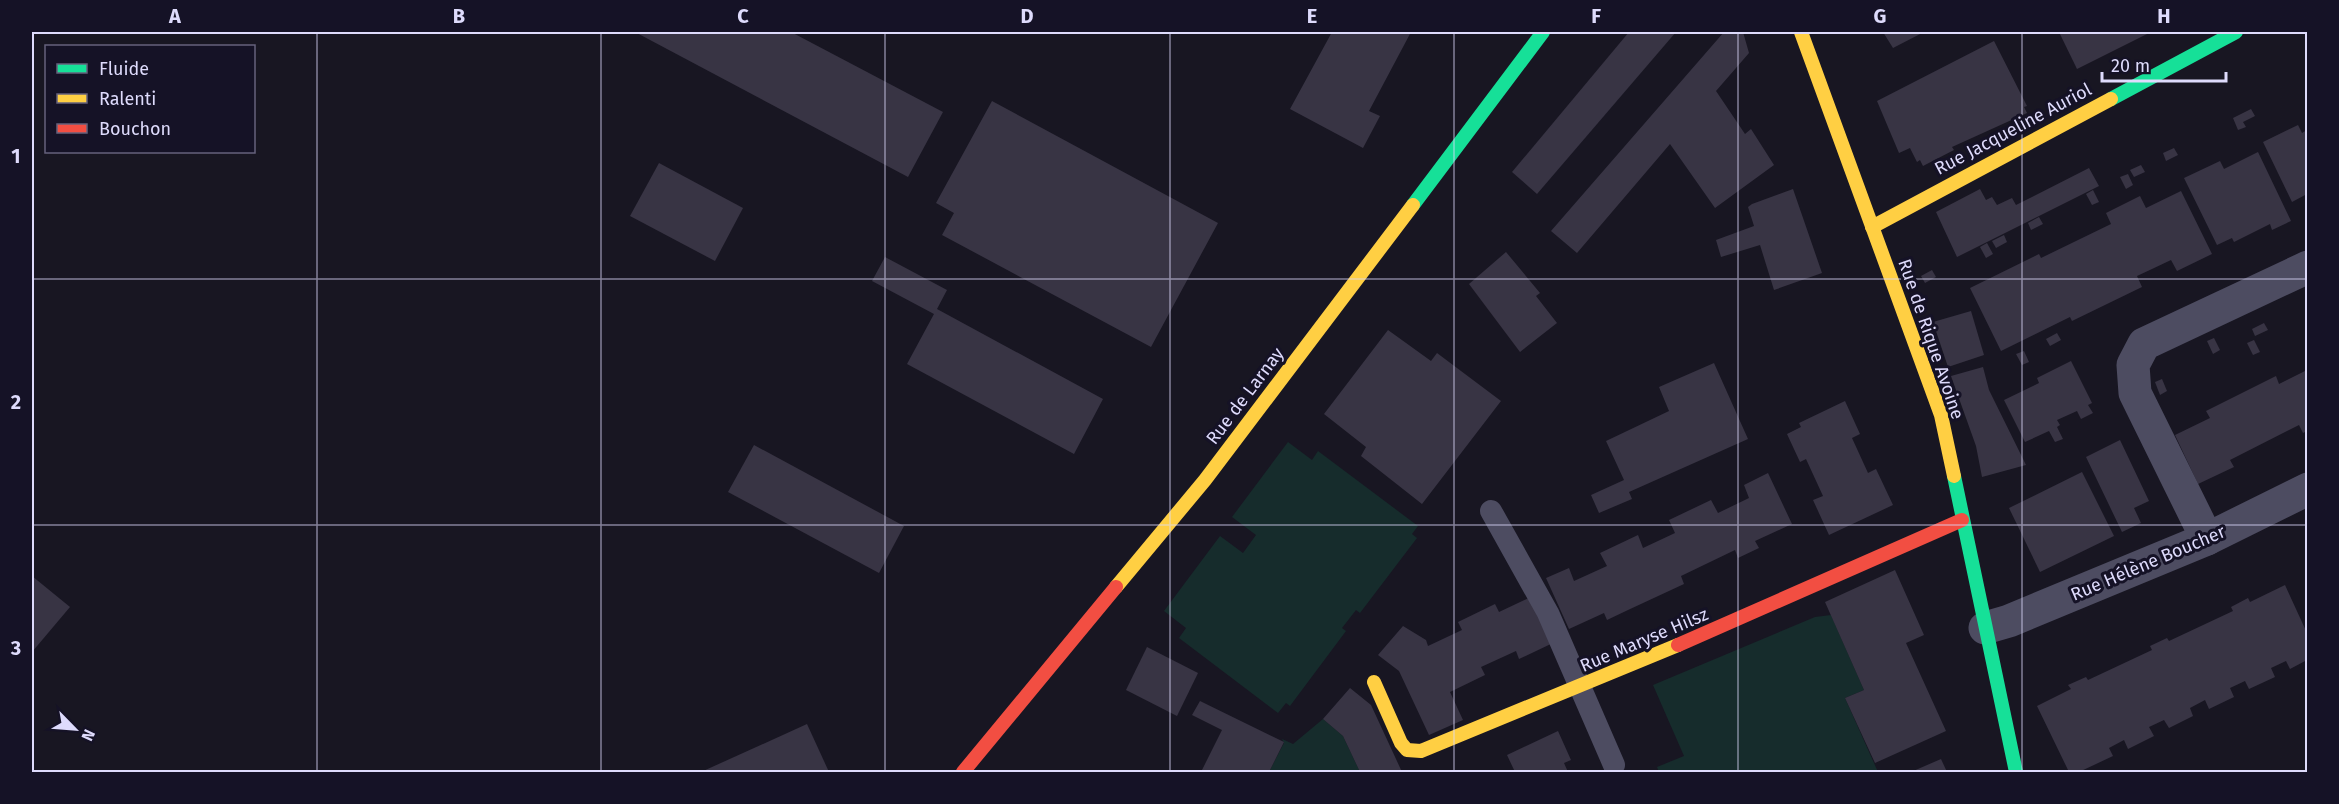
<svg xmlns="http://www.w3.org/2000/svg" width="2339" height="804" viewBox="0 0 2339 804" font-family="'Fira Sans',sans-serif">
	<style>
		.green { fill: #162c2c }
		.building { fill: #383444 }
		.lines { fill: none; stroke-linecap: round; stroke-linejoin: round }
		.lane { stroke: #4d4c61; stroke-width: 22 }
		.street { stroke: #4d4c61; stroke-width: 33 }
		.fast { stroke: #16e098; stroke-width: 14 }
		.slow { stroke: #ffcf43; stroke-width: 14 }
		.jam { stroke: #f24e42; stroke-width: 14 }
		.grid { fill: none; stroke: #dedbfc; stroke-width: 1.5; stroke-opacity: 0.55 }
		.labels { text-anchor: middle; stroke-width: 6; stroke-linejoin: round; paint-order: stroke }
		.street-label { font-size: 18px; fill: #dedbfc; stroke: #151226 }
		.neatline { fill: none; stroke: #dedbfc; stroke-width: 2 }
		.grid-label { font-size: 20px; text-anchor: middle; font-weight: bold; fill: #dedbfc }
	</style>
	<rect width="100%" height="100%" fill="#181622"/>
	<!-- green -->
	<g class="green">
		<path d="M 1288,442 L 1312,460 L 1318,451 L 1418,526 L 1412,534 L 1417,538 L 1360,613 L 1356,610 L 1342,628 L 1346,631 L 1290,706 L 1286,703 L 1278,713 L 1179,638 L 1186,628 L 1164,611 L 1220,536 L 1243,553 L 1256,535 L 1232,517 Z"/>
		<path d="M 1831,615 L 1864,690 L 1845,698 L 1878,772 L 1659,772 L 1657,767 L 1684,756 L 1653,685 L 1815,617 Z"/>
		<path d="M 1323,719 L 1343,736 L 1360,772 L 1269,772 L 1284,743 L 1282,739 L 1293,744 Z"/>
	</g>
	<!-- building -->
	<g class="building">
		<path d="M 635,32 L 791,32 L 943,112 L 908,177 Z"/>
		<path d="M 1332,32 L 1411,32 L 1369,111 L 1380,116 L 1363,148 L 1290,109 Z"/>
		<path d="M 1629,32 L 1676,32 L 1537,194 L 1512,172 Z"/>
		<path d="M 1724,32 L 1743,32 L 1749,53 L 1716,91 L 1745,134 L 1751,129 L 1774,165 L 1715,208 L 1670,144 L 1577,253 L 1551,231 Z"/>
		<path d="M 1883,32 L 1924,32 L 1893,48 Z"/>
		<path d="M 2059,32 L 2151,32 L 2077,69 Z"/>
		<path d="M 1994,41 L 2027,106 L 2024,107 L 2027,113 L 1952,147 L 1954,150 L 1923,166 L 1920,160 L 1917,162 L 1910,148 L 1899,153 L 1877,101 Z"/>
		<path d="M 992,101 L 1218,223 L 1151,347 L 942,235 L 954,213 L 936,203 Z"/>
		<path d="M 2251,109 L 2255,116 L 2243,122 L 2246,127 L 2238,130 L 2233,118 Z"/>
		<path d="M 2298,125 L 2302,133 L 2307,130 L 2307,194 L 2292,202 L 2263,142 Z"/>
		<path d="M 2174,148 L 2178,155 L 2166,161 L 2163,153 Z"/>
		<path d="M 2258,152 L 2291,221 L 2272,230 L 2270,224 L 2234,242 L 2232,238 L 2217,245 L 2184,178 L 2220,161 L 2224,169 Z"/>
		<path d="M 659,163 L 743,208 L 715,261 L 630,216 Z"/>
		<path d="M 2141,165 L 2145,172 L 2134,177 L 2130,170 Z"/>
		<path d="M 2089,168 L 2099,186 L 1957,257 L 1936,212 L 1980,189 L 1986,200 L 1992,197 L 1997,205 L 2012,198 L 2016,205 Z"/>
		<path d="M 2128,174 L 2133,185 L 2126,189 L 2120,177 Z"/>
		<path d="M 1793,189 L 1822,273 L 1774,290 L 1760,245 L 1721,257 L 1716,240 L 1754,226 L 1748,207 L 1752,204 Z"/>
		<path d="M 2093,190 L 2099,202 L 2092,205 L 2086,194 Z"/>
		<path d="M 2181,191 L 2212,254 L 2177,271 L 2171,260 L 2152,269 L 2137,276 L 2142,287 L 2072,321 L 2070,317 L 2001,351 L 1970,288 L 2039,254 L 2041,258 L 2111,224 L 2106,213 L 2140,196 L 2146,208 Z"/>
		<path d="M 2039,217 L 2043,224 L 2031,230 L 2028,223 Z"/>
		<path d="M 2004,235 L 2007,242 L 1996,248 L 1992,241 Z"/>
		<path d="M 1987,243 L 1993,254 L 1986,258 L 1980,247 Z"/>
		<path d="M 1506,252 L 1540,293 L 1536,296 L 1557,323 L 1520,352 L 1469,284 Z"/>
		<path d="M 885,257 L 947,290 L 937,309 L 1103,399 L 1074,454 L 907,364 L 934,314 L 872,281 Z"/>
		<path d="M 1932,270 L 1936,277 L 1925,283 L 1921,276 Z"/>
		<path d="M 1971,311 L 1984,355 L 1948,367 L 1933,322 Z"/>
		<path d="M 2264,323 L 2268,330 L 2255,336 L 2252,329 Z"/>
		<path d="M 1388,330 L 1431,361 L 1437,353 L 1501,401 L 1422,504 L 1361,456 L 1366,447 L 1324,414 Z"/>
		<path d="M 2057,333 L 2061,340 L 2050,346 L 2046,339 Z"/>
		<path d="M 2214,338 L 2220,350 L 2213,354 L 2207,341 Z"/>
		<path d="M 2254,340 L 2260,352 L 2253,355 L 2247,343 Z"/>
		<path d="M 2024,351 L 2029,362 L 2022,365 L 2016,354 Z"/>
		<path d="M 2071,361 L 2092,403 L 2088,405 L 2093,413 L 2081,419 L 2077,411 L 2057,420 L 2060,425 L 2057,427 L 2063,439 L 2055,442 L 2049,431 L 2025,442 L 2004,400 L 2039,383 L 2037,378 Z"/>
		<path d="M 1714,363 L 1748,439 L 1629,492 L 1632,499 L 1599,513 L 1591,495 L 1624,480 L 1606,441 L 1669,411 L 1659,387 Z"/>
		<path d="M 1983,367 L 1989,390 L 2026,465 L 1982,477 L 1976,446 L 1951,376 Z"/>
		<path d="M 2307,370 L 2307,431 L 2303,433 L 2299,425 L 2230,460 L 2234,467 L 2198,484 L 2175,435 L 2210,418 L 2206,411 L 2276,376 L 2279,384 Z"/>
		<path d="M 2162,379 L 2167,391 L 2160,395 L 2155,382 Z"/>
		<path d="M 1845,401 L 1860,434 L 1852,438 L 1868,473 L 1876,469 L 1893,505 L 1829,535 L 1813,500 L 1823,496 L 1806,459 L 1800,462 L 1787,434 L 1801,427 L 1799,423 Z"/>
		<path d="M 2120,440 L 2149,501 L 2134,508 L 2141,523 L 2122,532 L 2086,457 Z"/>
		<path d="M 754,445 L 904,526 L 879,573 L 728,492 Z"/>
		<path d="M 2082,472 L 2114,536 L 2040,572 L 2009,508 Z"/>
		<path d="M 1768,473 L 1792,524 L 1755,541 L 1759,548 L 1738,558 L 1735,550 L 1681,576 L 1684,584 L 1628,610 L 1607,620 L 1604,613 L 1569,629 L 1546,578 L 1569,568 L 1574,581 L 1607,566 L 1600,553 L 1638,535 L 1643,548 L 1675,533 L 1669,520 L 1711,500 L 1718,513 L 1749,498 L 1744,485 Z"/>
		<path d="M 1895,570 L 1924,635 L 1906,643 L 1946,731 L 1875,763 L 1845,698 L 1864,690 L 1825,602 Z"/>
		<path d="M 32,576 L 70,607 L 32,652 Z"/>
		<path d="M 2285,585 L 2307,633 L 2307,660 L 2290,669 L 2286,661 L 2271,668 L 2275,677 L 2249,689 L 2245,681 L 2230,688 L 2234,697 L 2209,709 L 2205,700 L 2190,708 L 2193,716 L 2169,728 L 2164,720 L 2149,727 L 2154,736 L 2128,749 L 2124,740 L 2109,748 L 2113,756 L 2079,772 L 2069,772 L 2037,706 L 2071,689 L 2068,685 L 2086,677 L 2088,680 L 2152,650 L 2150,646 L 2167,638 L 2169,641 L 2233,611 L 2231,607 L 2248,598 L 2250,602 Z"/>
		<path d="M 1533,596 L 1555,642 L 1519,659 L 1516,651 L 1481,667 L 1485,675 L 1450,692 L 1463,720 L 1429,735 L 1399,671 L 1378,655 L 1403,626 L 1426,640 L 1428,646 L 1462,630 L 1458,622 L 1495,604 L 1499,612 Z"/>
		<path d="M 1147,647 L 1198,673 L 1177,716 L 1126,690 Z"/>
		<path d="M 1350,688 L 1371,705 L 1402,772 L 1360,772 L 1343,736 L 1323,719 Z"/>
		<path d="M 1200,701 L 1284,742 L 1269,772 L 1201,772 L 1222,730 L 1192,715 Z"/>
		<path d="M 807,724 L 829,772 L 701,772 Z"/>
		<path d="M 1558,731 L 1571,760 L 1564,763 L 1568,772 L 1515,772 L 1507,755 Z"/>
		<path d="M 1941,759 L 1947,772 L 1911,772 Z"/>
	</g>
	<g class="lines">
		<!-- lane -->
		<path class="lane" d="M 1491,511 L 1548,613 L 1614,765"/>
		<!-- street -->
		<g class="street">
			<path d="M 2207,539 L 2135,393 L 2133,365 L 2144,344 L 2308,267"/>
			<path d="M 1985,628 L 2009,621 L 2207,539 L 2308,489"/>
		</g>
		<!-- fast -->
		<g class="fast">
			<path d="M 2111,99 L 2236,32"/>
			<path d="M 1413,205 L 1543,32"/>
			<path d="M 1954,476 L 2016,772"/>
		</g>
		<!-- slow -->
		<g class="slow">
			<path d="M 1801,32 L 1941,415 L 1954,476"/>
			<path d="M 1872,227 L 2111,99"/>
			<path d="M 1116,587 L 1205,480 L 1413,205"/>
			<path d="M 1374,682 L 1401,743 L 1407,750 L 1421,751 L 1678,645"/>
		</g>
		<!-- jam -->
		<g class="jam">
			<path d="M 1678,645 L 1962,520"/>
			<path d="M 963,772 L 1116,587"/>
		</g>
	</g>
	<!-- grid -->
	<path class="grid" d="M 317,32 L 317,772M 601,32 L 601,772M 885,32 L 885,772M 1170,32 L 1170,772M 1454,32 L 1454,772M 1738,32 L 1738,772M 2022,32 L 2022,772M 32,279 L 2308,279M 32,525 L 2308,525"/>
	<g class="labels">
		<!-- street labels -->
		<g class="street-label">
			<text transform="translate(2013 129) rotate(-28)" y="6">Rue Jacqueline Auriol</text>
			<text transform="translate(1931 339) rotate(71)" y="6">Rue de Rique Avoine</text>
			<text transform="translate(1245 396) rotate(-53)" y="6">Rue de Larnay</text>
			<text transform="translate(2148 563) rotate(-23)" y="6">Rue Hélène Boucher</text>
			<text transform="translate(1644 640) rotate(-23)" y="6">Rue Maryse Hilsz</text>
		</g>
	</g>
	<!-- border -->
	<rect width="2339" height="804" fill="none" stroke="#151226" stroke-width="66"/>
	<!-- legend -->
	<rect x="45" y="45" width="210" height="108" fill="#151226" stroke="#65627c" stroke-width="1.5"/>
	<rect x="57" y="64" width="30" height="9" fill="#16e098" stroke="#65627c" stroke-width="1.5"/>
	<text x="99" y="75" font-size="18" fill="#dedbfc">Fluide</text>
	<rect x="57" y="94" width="30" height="9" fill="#ffcf43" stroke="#65627c" stroke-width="1.5"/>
	<text x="99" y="105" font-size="18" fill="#dedbfc">Ralenti</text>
	<rect x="57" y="124" width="30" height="9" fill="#f24e42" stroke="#65627c" stroke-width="1.5"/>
	<text x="99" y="135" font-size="18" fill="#dedbfc">Bouchon</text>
	<!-- north arrow -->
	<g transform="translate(75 729) rotate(115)" stroke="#151226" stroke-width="4.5" paint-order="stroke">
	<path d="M0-4.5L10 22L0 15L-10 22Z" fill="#dedbfc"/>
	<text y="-9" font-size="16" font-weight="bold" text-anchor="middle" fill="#dedbfc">N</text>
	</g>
	<!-- scale -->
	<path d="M2102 72v9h124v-9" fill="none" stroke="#dedbfc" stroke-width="3"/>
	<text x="2111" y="72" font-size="18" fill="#dedbfc" stroke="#151226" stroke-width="4.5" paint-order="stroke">20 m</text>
	<rect x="33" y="33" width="2273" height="738" class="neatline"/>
	<g class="grid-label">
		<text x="175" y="23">A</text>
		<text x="459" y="23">B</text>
		<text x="743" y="23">C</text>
		<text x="1027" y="23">D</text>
		<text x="1312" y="23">E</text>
		<text x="1596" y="23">F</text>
		<text x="1880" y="23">G</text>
		<text x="2164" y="23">H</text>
		<text x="16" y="163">1</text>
		<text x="16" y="409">2</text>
		<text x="16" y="655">3</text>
	</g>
</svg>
